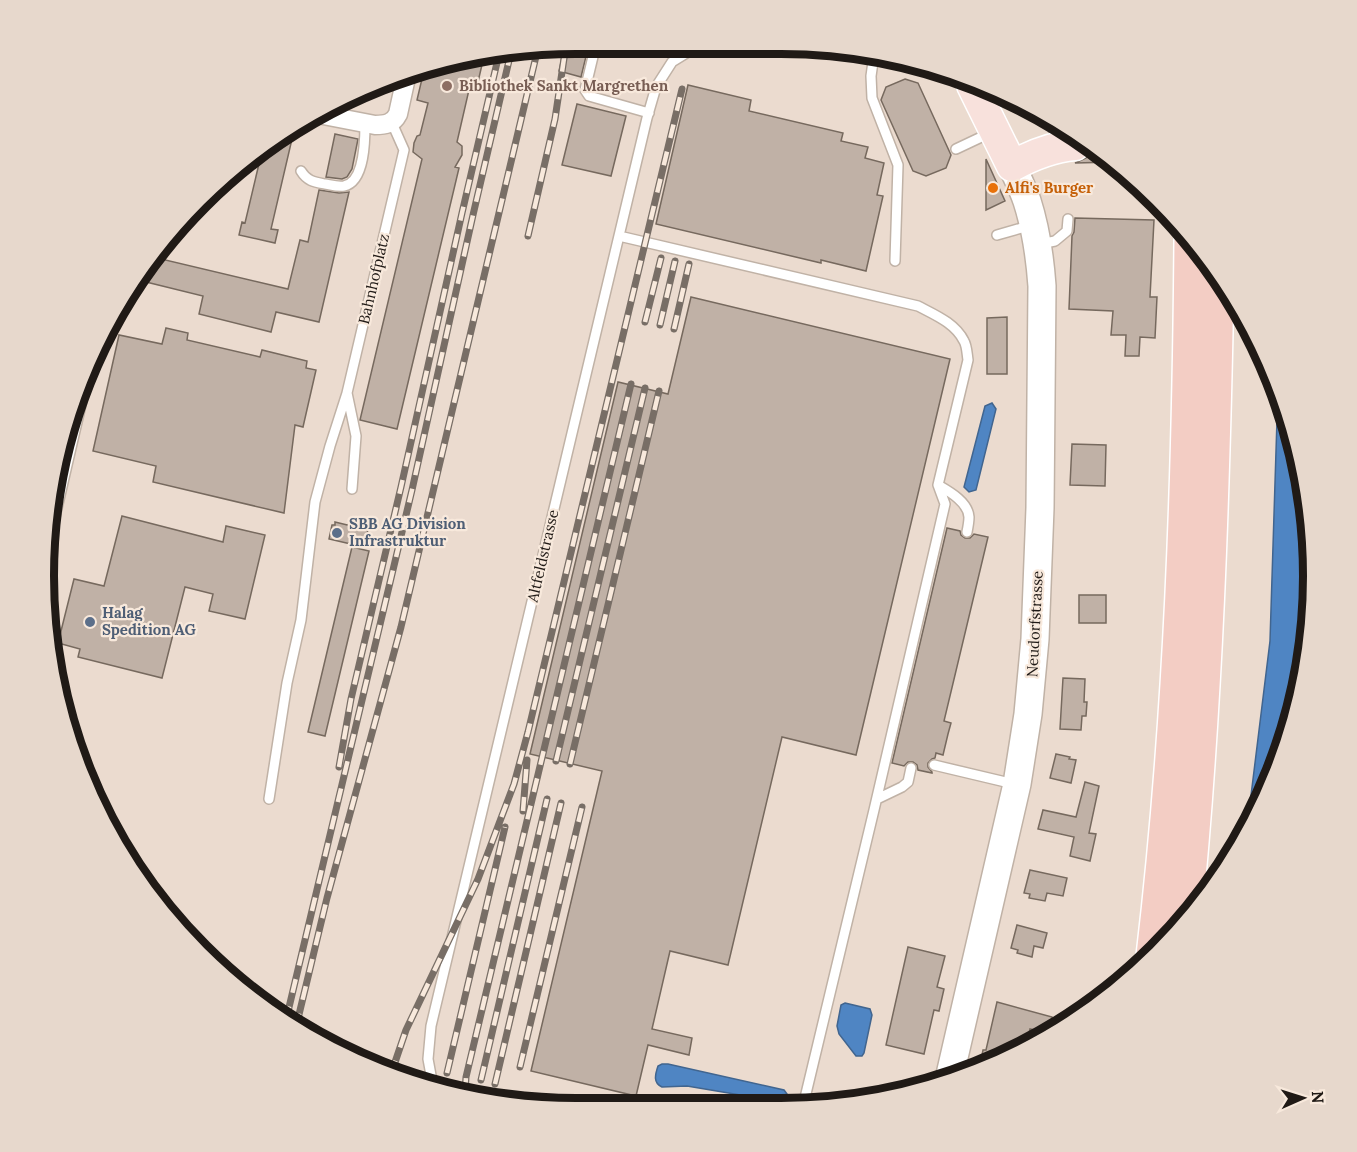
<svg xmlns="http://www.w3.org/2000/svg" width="1357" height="1152" viewBox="0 0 1357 1152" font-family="Lora,serif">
	<rect width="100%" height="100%" fill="#ebdbcf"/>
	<path fill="#4f85c3" stroke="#41658f" stroke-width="1.5" d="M1278 388 1303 472 1313 576 1303 680 1273 780 1247 828 1270 641Z
		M992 403 996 409 976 490 969 492 964 487 985 406Z
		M845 1003 870 1009 872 1015 864 1053 862 1056H856L839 1034 837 1026 841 1005Z
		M662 1064H668L784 1090 787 1094 786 1100 782 1102 687 1086 662 1087C653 1083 655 1075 658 1066Z"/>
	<path fill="#c0b1a6" stroke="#76695e" stroke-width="1.5" d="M576 44H589L581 77 559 71 565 45Z
		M484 56 478 82 471 81 457 142 462 146V155L455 167 459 168 397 429 360 420 422 159 413 152 414 143 417 136 420 135 428 103 417 100 425 66 439 62Z
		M905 79 918 83 951 155 946 168 926 176 913 171 881 100 886 87Z
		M688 85 751 100 749 111 843 133 841 141 868 147 865 158 884 163 877 195 883 196 866 271 821 260V263L656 224Z
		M577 104 626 116 611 176 562 165Z
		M335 134 358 139 352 169 347 177 342 179 326 177Z
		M283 137 292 139 271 229 278 230 275 243 239 235 242 222 245 223 262 151Z
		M1092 145 1105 153 1114 162 1075 163 1086 158 1091 152Z
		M986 159 1005 201 986 210Z
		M319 190 339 193 349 192 319 322 276 312 271 332 199 314 203 296 134 279 153 257 288 289 300 240 308 242Z
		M1075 218 1154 220 1150 297H1157L1155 338 1140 337 1139 356H1125L1126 335H1111L1113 311 1069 309 1072 236 1074 232Z
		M691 297 950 359 856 755 782 737 728 965 670 951 652 1029 692 1038 689 1055 648 1045 636 1096 531 1071 602 771 530 754 618 382 668 394Z
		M1007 317V374H987V318Z
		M166 328 188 333 187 340 260 357 262 350 307 361 306 368 316 370 303 427 295 425 284 513 153 482 156 466 93 451 119 335 162 344Z
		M1072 444 1106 445 1105 486 1070 485Z
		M122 516 223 542 226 526 265 535 245 619 209 611 213 594 185 587 162 678 78 657 80 649 58 643 74 579 104 586Z
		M335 522 368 530 364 547 329 539 332 525H335Z
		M947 528 960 531 961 535 965 538H970L974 534 988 537 944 721 951 723 948 734 943 755 936 753 935 758 932 759 928 763V767L932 772V773L918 770 917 765 913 762H908L904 766 892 763Z
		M352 547 369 551 325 736 308 732Z
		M1079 595H1106V623H1079Z
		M1063 678 1085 679 1084 702H1087L1086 716H1082L1081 730 1060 729Z
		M1056 754 1070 757 1069 759 1076 760 1071 783 1050 778Z
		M1085 782 1099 786 1089 833 1096 834 1090 861 1070 856 1074 837 1038 829 1043 810 1076 817Z
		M1030 870 1067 878 1063 896 1047 893 1045 901 1029 898 1030 894 1024 893Z
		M1017 925 1047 933 1043 948 1034 946 1032 957 1017 953 1018 950 1011 948Z
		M908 947 945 956 937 987 944 989 939 1011 934 1010 924 1054 886 1045Z
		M997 1002 1052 1017 1048 1033 1030 1029 1026 1046 979 1070 983 1050H986Z"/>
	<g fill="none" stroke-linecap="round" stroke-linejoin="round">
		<g stroke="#c0b2a6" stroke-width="12">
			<path id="service" d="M596 44 585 90 589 96 649 113
				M874 55 871 76 872 98 898 165 895 261
				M956 149 992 132
				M301 171C307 181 314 182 325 184 331 185 338 187 344 186 365 182 365 139 365 123
				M997 235 1032 225
				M619 236 918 306C935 315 955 323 964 341 967 346 967 354 968 360L938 485 945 504 874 810 804 1102 800 1107
				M1040 244 1055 241 1067 231 1068 219
				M938 485C950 492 968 502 969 517 969 522 968 527 967 532
				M352 489 356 436 347 393 404 150 392 123
				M934 765 1014 784
				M269 799 287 683 301 620 315 502 330 446 347 393
				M877 799 902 787 908 782 911 768
				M433 1086 428 1059 431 1026 647 118 656 87 672 62 698 46
				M621 1108 692 1102 727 1108"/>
		</g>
		<g stroke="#c0b2a6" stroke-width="21">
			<path id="minor" d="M318 114 375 125C385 125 393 124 398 114L407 73
				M1058 124 1059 146
				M48 527 84 372"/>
		</g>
		<g stroke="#c0b2a6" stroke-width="30">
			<path id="secondary" d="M949 1079 1017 784 1028 714 1035 639 1040 508 1042 286C1040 258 1036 229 1027 201 1023 189 1017 177 1012 166"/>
		</g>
		<g stroke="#fff" stroke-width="33">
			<path id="primary" d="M972 85 1012 166C1032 155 1052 147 1075 145"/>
		</g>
		<g stroke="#fff" stroke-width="36">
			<path id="motorway" d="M1185 919C1206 707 1213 495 1217 282
				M1153 956C1181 719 1189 479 1191 241"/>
		</g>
		<use href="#service" stroke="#fff" stroke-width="9"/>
		<use href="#minor" stroke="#fff" stroke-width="18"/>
		<use href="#secondary" stroke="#fff" stroke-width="27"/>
		<use href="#primary" stroke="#f8e1dc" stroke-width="30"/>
		<use href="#motorway" stroke="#f3cdc4" stroke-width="33"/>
		<g stroke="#786e66" stroke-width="7">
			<path id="rail" d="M528 236 555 119 566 45
				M645 322 661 258
				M660 325 675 261
				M674 329 689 264
				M556 761 645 388
				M570 764 659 391
				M339 767 351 699 401 487 462 213 499 54
				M523 811 527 760
				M286 1020 412 490 473 215 511 52
				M296 1027 327 898 401 627 538 48
				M520 1067 582 807
				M447 1073 505 827
				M391 1074 406 1030 478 879 514 784 528 732 682 89
				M481 1080 547 799
				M495 1084 561 803
				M465 1092 466 1077 631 384"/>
		</g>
		<use href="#rail" stroke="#f8e9dc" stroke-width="4.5" stroke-dasharray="14" stroke-linecap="butt"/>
	</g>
	<circle fill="#8d6e63" stroke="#f8e9dc" stroke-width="2" cx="447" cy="86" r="6"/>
	<circle fill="#e8710a" stroke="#f8e9dc" stroke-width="2" cx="993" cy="188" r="6"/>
	<g fill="#5c6f8a" stroke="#f8e9dc" stroke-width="2">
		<circle cx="337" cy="533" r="6"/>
		<circle cx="90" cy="622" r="6"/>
	</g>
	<g text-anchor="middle" stroke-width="4.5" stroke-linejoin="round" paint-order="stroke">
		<g font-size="15" font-weight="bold" fill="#785e54" stroke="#f8e9dc" text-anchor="start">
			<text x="459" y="91">Bibliothek Sankt Margrethen</text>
		</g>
		<g font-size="15" font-weight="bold" fill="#c56008" stroke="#f8e9dc" text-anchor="start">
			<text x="1005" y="193">Alfi's Burger</text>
		</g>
		<g font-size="15" fill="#201a16" stroke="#f8e9dc">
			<text transform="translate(374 279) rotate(-77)" y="5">Bahnhofplatz</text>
			<text transform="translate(543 556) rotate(-77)" y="5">Altfeldstrasse</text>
			<text transform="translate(1035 624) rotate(-87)" y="5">Neudorfstrasse</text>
		</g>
		<g font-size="15" font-weight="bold" fill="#4e5e75" stroke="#f8e9dc" text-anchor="start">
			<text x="349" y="529">SBB AG Division<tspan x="349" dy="17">Infrastruktur</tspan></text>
			<text x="102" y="618">Halag<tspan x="102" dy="17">Spedition AG</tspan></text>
		</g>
	</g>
	<path d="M0 0H1357V1152H0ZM576 54H781A522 522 0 0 1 1303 576V576A522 522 0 0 1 781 1098H576A522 522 0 0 1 54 576V576A522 522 0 0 1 576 54Z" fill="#e7d8cc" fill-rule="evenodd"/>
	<path fill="none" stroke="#201a16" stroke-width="8" d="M576 54H781A522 522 0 0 1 1303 576V576A522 522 0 0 1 781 1098H576A522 522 0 0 1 54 576V576A522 522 0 0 1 576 54Z"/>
	<g transform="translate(1303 1098) rotate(87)" stroke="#f8e9dc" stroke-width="4.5" paint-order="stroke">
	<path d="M0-4.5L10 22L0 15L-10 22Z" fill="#201a16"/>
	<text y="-9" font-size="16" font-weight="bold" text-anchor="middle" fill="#201a16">N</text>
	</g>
</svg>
